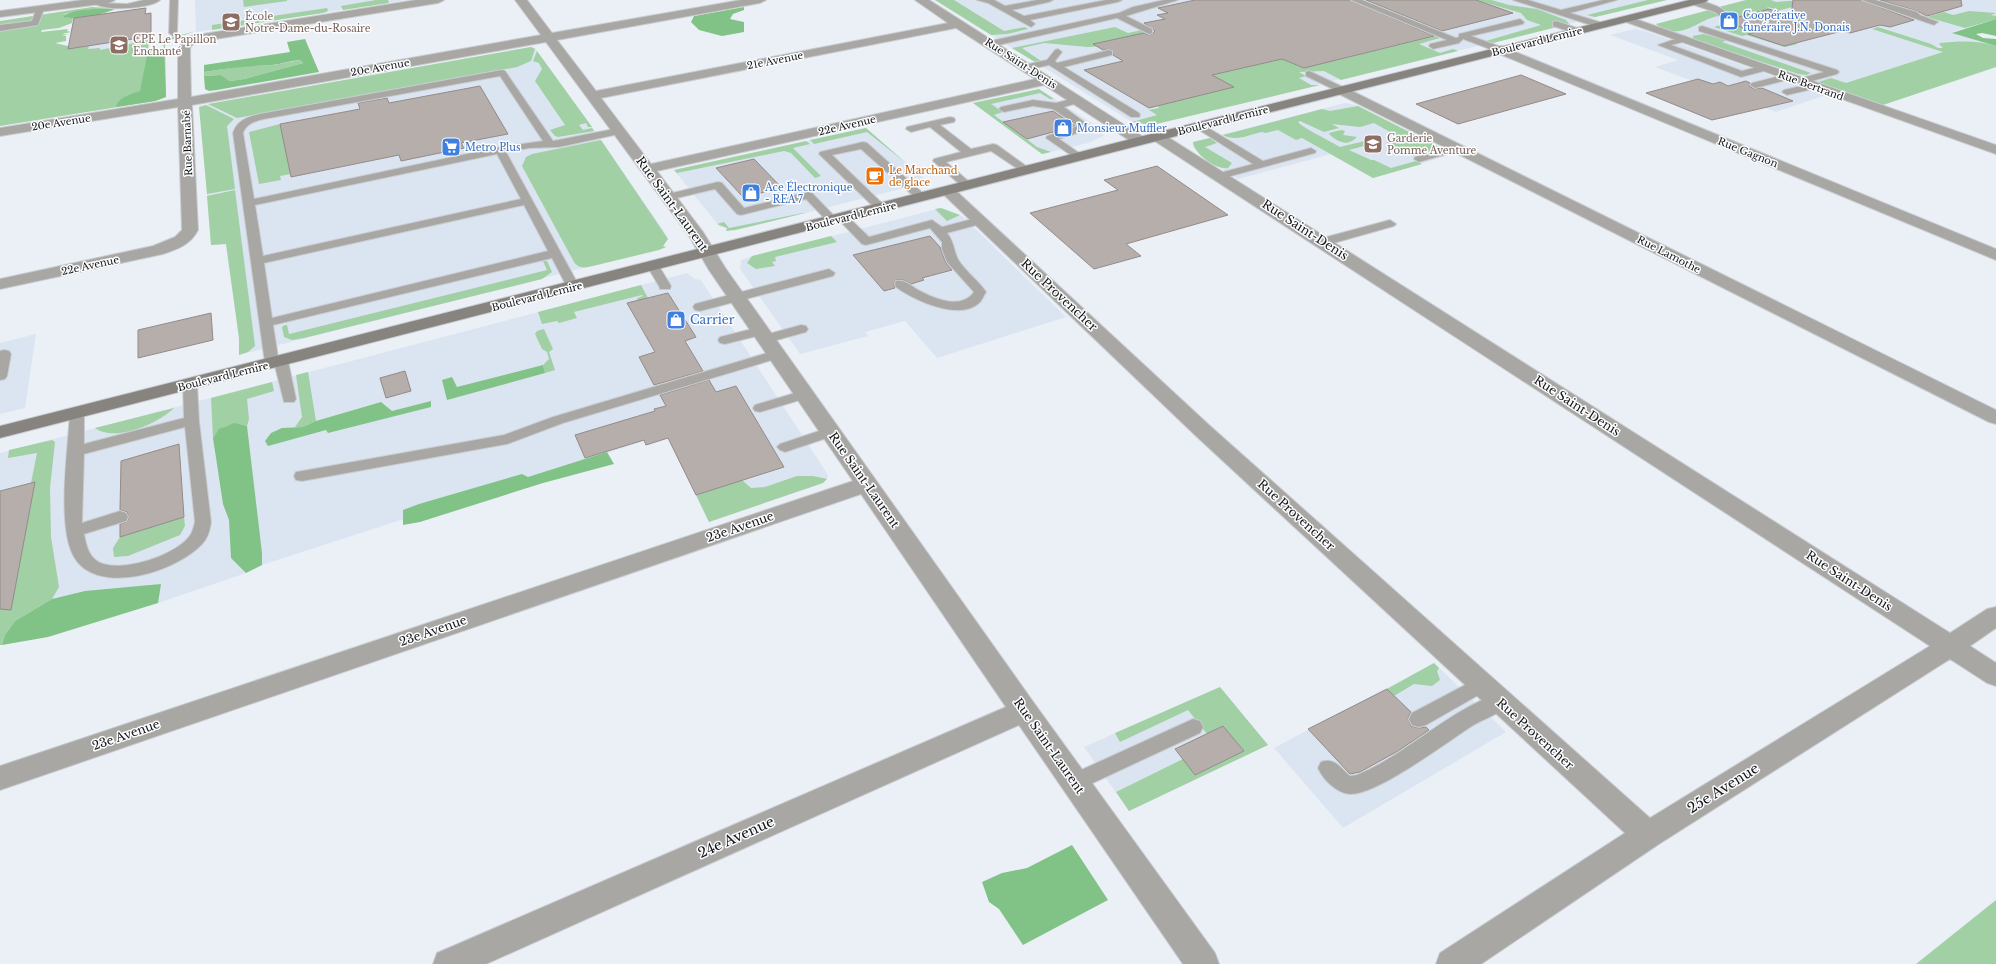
<svg xmlns="http://www.w3.org/2000/svg" width="1996" height="964" viewBox="0 0 1996 964" font-family="'Libre Baskerville',serif">
	<rect width="100%" height="100%" fill="#ebf0f6"/>
	<path fill="#dbe4f1" d="M195 0H406L196 32Z
		M935 0H1667L1152 125 1132 122Z
		M1746 0H1996V19L1952 32 1996 46V67L1883 105 1798 74 1665 29 1656 24Z
		M151 28 148 51 87 61 89 37Z
		M1635 29 1645 31 1826 95 1776 112 1655 67 1678 60 1610 35Z
		M531 47 535 48 537 51 592 127 666 234 668 239 663 246 666 247 239 355V338L226 244 211 245 200 106Z
		M1039 89 1104 131 1103 136 1088 143 1042 154 973 103Z
		M1345 103 1356 105 1453 154 1373 178 1331 154 1238 179 1207 160 1193 147V142Z
		M866 128 928 182 746 228 726 231 727 228 719 226 674 170Z
		M941 208 962 216 1066 317 937 358 905 321 865 332 868 336 800 354 740 269 741 260 747 258Z
		M687 273 695 279 701 280 828 475 827 479 823 483 709 522 668 438 646 445 644 441 262 565 246 573 158 603 0 645V453Z
		M36 334 25 408 0 414V343Z
		M1434 663 1506 732 1343 828 1274 748Z
		M1220 687 1268 745 1129 811 1084 747Z"/>
	<path fill="#a1d0a4" d="M243 0H287V1L244 7Z
		M376 0H388L389 3 343 10 341 6Z
		M935 0H954L1004 31 1025 27 1028 29 1007 34 991 35Z
		M1476 0H1491L1509 5 1537 9 1566 20 1569 24 1493 43 1486 41 1541 25 1527 20 1521 13Z
		M1648 0H1667L1595 17 1587 15Z
		M1746 0H1771L1776 2 1805 0 1808 3 1777 11 1773 10 1776 9 1767 7 1769 9 1748 13 1753 14C1734 19 1734 17 1719 7Z
		M92 7 109 8 83 10 65 14 66 18H73L72 23 59 28 42 30 41 32 68 29 67 31 71 32 62 34H70L62 35 66 36V41L55 43 76 48 89 46 88 49 100 48V50L149 40 148 51 164 49 163 43 170 38 196 31 173 39 165 44 166 97 155 101 0 126V21Z
		M327 8 328 11 323 13 212 30V25Z
		M1709 10 1716 12 1721 16C1702 15 1681 45 1656 24Z
		M1969 11 1996 13 1991 15 1996 16V19L1965 28 1927 17 1944 12 1953 15Z
		M1726 23 1755 32 1749 34 1784 46 1795 43 1798 44 1785 47 1747 35 1742 36 1714 27Z
		M1115 27 1128 33 1142 30 1225 72 1282 59 1304 68 1436 36 1440 38 1419 44 1440 53 1453 49 1458 51 1341 80 1324 71 1299 72 1306 76 1299 78 1311 85H1320L1152 125 1132 122 1157 115 1149 110 1159 108 1158 106 1234 87 1152 44 1087 47 1044 43 1022 48 1041 61 1035 62 1012 48Z
		M1878 27 1931 44 1938 48H1943L1939 44 1940 43C1958 41 1978 40 1996 46V67L1883 105 1818 82 1831 78 1846 83 1943 52 1872 29Z
		M1703 34 1729 40 1722 42 1811 73 1806 75 1798 74 1693 39V36Z
		M531 47 535 49 531 61 517 67 237 118 208 104Z
		M537 51 592 127H588L586 123 579 125 583 130 592 128 594 131 558 137 555 136 550 130 565 125 535 81 542 69 539 63 533 61Z
		M300 60 303 63 244 79 230 81 219 75 204 76V72L243 66 274 65Z
		M1039 89 1054 99H1050L1040 93 991 104 1003 112 994 115 1037 147 1051 152 1042 154 973 103Z
		M206 105 234 119 227 126 235 189 207 194 199 107Z
		M1358 106 1441 148 1413 156 1386 142 1401 138 1374 123 1360 127 1332 124 1339 128 1324 132 1300 121 1298 122C1301 127 1332 142 1340 147L1369 140 1375 143 1349 150 1371 160H1374L1391 168 1416 161 1422 164 1373 178 1302 138 1296 140 1278 130 1265 133 1262 132C1248 135 1236 142 1223 135L1322 109 1330 111Z
		M280 124 291 174 280 176 281 180 259 184 249 132Z
		M866 128 906 163 867 132 814 144 810 140Z
		M1341 130 1345 131 1343 135 1357 137C1348 147 1338 142 1330 135L1329 133Z
		M1210 138 1217 143 1205 147 1232 163 1228 168C1216 170 1194 154 1193 142Z
		M601 140 668 239 663 246 666 247 659 250 593 266C585 268 579 269 574 262L522 166 526 157 532 154Z
		M806 141 810 144 793 148 821 176 815 178 791 153 784 151 677 173 674 170Z
		M235 190 255 346 248 352 239 355V338L226 244 211 245 207 196Z
		M941 208 960 215 947 221 935 209Z
		M803 213H805L735 230 726 231 727 228 717 224 724 222 729 228Z
		M831 236 837 242 775 257 776 261 772 262 775 266 756 269 747 263 752 256Z
		M543 261H547L552 272 542 279 304 338 292 340 284 337 282 327 285 325H287L289 334 547 270Z
		M641 285 648 298 638 301 637 298 643 296 642 295 574 312 577 318 559 323 557 321 542 324 538 312Z
		M544 329 553 349 549 352 555 370 545 373 543 365 549 359 547 352 542 349 535 334 537 331Z
		M308 372 316 421 303 427H295L302 417 296 375Z
		M272 382 274 391 247 399 249 419 247 426C232 423 222 424 213 438L211 398Z
		M174 408C159 423 115 443 95 428Z
		M52 440 55 442 50 488 51 537 59 587 52 599 15 621 5 635 2 645H0V572L19 566 35 483H31L37 453 8 458 9 450Z
		M797 476H813L827 479 823 483 709 522 696 495 742 480 751 488 765 487Z
		M184 517 185 526 180 535 128 556 114 557 113 548 120 537Z
		M1434 663 1439 668 1437 671 1440 680 1432 686 1414 684 1394 696 1387 689Z
		M1220 687 1268 745 1129 811 1116 792 1183 759 1195 775 1244 751 1223 726 1207 734 1188 710 1120 742 1115 733Z
		M1996 900V964H1916Z"/>
	<path fill="#81c386" d="M744 7V10L733 14 730 19 744 22V32L722 36 699 30 691 22 694 16Z
		M112 8H117C106 14 76 21 63 17 71 8 100 9 112 8Z
		M1996 19V36L1982 33 1976 34 1983 38 1996 39V46L1952 33Z
		M305 39 319 72 217 90 209 91 205 89 204 76 220 75 230 81 244 79 303 63 300 60C290 61 281 64 272 65 249 66 227 68 204 72V65L290 52 287 42Z
		M164 49 166 97 155 101 116 107C118 97 132 94 140 91L148 51Z
		M543 365 545 373 447 400 442 380 452 377 457 387Z
		M431 401V407L328 433 326 430 268 446 265 441 271 433 282 428 303 427 316 421 381 402 392 411Z
		M234 423 247 426 262 553V565L246 573 231 558 229 520 223 504 213 438 219 429Z
		M607 452 614 464 543 483 420 522 403 525V510L419 504 522 474 528 477Z
		M161 584 158 603 48 637 2 645 5 635 15 621 52 599 85 591Z
		M1072 845 1108 900 1023 945 999 909 989 902 982 882 1002 873 1027 868Z"/>
	<path fill="#b6aeab" stroke="#938b89" d="M1195 0H1350L1434 36 1304 68 1282 59 1212 75 1234 87 1149 108 1084 70 1123 61 1113 55 1112 50H1103L1093 44 1144 33 1148 35 1152 34 1155 31 1144 23 1165 19 1157 15 1168 13 1158 8Z
		M1366 0H1476L1513 13 1442 31Z
		M1793 0H1861L1914 20 1890 27 1880 25 1850 33 1842 31 1784 46 1748 34 1756 32 1722 21 1726 22 1731 19 1769 9 1791 16Z
		M1880 0H1961L1962 6 1927 16 1917 11Z
		M146 8 145 14 151 13V32L139 38 68 49 74 18Z
		M1521 75 1566 94 1458 124 1416 104Z
		M1698 79 1713 84 1720 82 1728 86 1746 81 1750 83 1749 86 1754 89 1762 88 1793 101 1712 120 1646 93Z
		M480 86 508 134 461 143 464 148 401 161 399 155 291 177 280 124 360 109 358 103 387 98 389 103Z
		M1053 111 1075 126 1027 139 1003 122Z
		M754 159 782 188 743 197 716 168Z
		M1157 166 1228 215 1126 244 1141 256 1094 269 1030 213 1118 190 1104 180Z
		M930 236 940 247 946 263 952 270 922 278 924 280 911 284 903 280H896L894 284 895 288 884 291 853 255Z
		M668 293 696 337 685 341 703 371 654 385 639 357 655 352 627 303Z
		M211 313 213 340 138 358V330Z
		M405 371 411 391 386 398 380 378Z
		M709 380 716 392 736 386 784 467 696 495 668 438 646 445 644 440 585 458 575 435 655 411 654 409 666 406 660 395Z
		M179 444 184 517 120 537V524L126 522 129 518 127 512 120 510 121 461Z
		M35 482 11 610 0 609V491Z
		M1387 689 1411 712 1408 718 1411 726 1419 728 1426 727 1429 730 1398 751 1360 772 1350 774 1308 729Z
		M1223 726 1244 751 1195 775 1175 749Z"/>
	<g fill="none" stroke-linecap="round" stroke-linejoin="round">
		<g stroke="#c9cdd2" stroke-width="2">
			<path id="service" d="M95 0 103 3 127 4 144 0H160C150 9 102 12 93 2Z
				M170 0H178L177 33 173 36 169 33Z
				M977 0H994L1005 6 1037 0H1053L1049 2 1012 10 1024 16 1106 0H1122L1118 2 1030 20 1035 24 1031 27 988 3Z
				M1164 0H1178L1126 16 1152 29V33L1149 34 1117 18 990 47 986 44 990 41 1119 13 1133 7Z
				M1351 0H1362L1456 38 1459 37V34L1520 19 1524 22 1523 24 1471 36 1504 48V52H1498L1463 39 1459 43 1433 49 1429 46 1430 44 1447 40Z
				M1513 0H1528L1561 10 1603 0H1617L1570 13 1603 23V27L1600 28Z
				M1691 0C1701 0 1728 7 1730 18L1726 21 1715 12 1691 4Z
				M1862 0H1875L1917 12 1920 15 1938 22 1934 25 1931 24Z
				M37 7H43L44 9 38 25 0 31V25L32 21Z
				M1556 21 1580 29 1581 31 1577 34 1553 26V22Z
				M1702 26 1837 70 1839 72 1837 74 1801 84 1798 83V79L1824 72 1699 31V27Z
				M1684 36 1687 37V41L1671 45 1742 71 1765 65 1770 68 1768 70 1741 77 1658 45Z
				M1058 49 1062 52 1055 61 1057 63 1109 50 1112 51V55L1064 67 1139 113 1140 115 1139 117H1131L1049 65 1027 70 1022 67 1024 65 1047 60 1055 50Z
				M502 70 505 71 553 141 619 128 624 131 619 134 559 147 530 148 506 152 579 286 578 289H568L552 258 273 325 278 357 286 358 288 361 296 399 294 402H284L275 366H267L265 363 233 133C237 120 248 117 260 114ZM500 76 543 141 500 147 254 199 243 133C246 124 255 121 264 119ZM497 154 521 199 263 256 255 205ZM524 205 548 251 272 318 264 263Z
				M1309 71 1345 88 1347 90 1345 92H1339L1306 76V72Z
				M1788 74 1791 75V79L1755 88 1750 85 1752 83Z
				M1814 83 1817 84V88L1787 95 1782 92 1784 90Z
				M1078 97 1083 100 1081 102 1064 107 1091 127 1090 129 1059 139 1082 155 1083 157 1082 159 1078 160 1046 138 1047 136 1078 126 1053 109 1033 106 1004 112 999 109 1001 107 1033 100 1056 103Z
				M950 117 954 118 955 120 954 122 940 125 971 149 993 144 997 145 1033 171 1028 174 1024 173 991 151 946 162 974 186 972 188H964L933 161 934 159 961 152 930 127 911 132 906 129 907 127Z
				M1200 123 1263 161 1311 148 1316 151 1315 153 1220 179 1215 176 1216 174 1253 164 1196 128 1195 126Z
				M863 142 867 143 926 196 928 198 926 200H918L861 149 832 155 887 208 881 211 877 210 819 154 820 152Z
				M1457 145 1461 146 1462 148 1461 150 1419 162 1414 159 1415 157Z
				M718 182 722 183 744 208 808 192 812 193 838 220 832 224 828 222 806 199 741 215 737 214 715 189 668 200 662 197 664 195Z
				M843 215 847 216 869 237 932 220 942 227 980 217 984 219 986 221 984 223 947 233C955 243 953 251 959 261 967 273 979 281 986 292 984 295 982 300 980 302 961 322 913 300 896 287L895 284 896 281C906 279 913 288 922 292 937 300 962 309 974 292L947 262 942 249V242L930 228 866 245 862 244 839 220 837 218Z
				M1390 220 1396 224 1394 226 1323 246 1317 242 1319 239Z
				M653 262 657 263 671 286 670 289H660L659 286 647 266Z
				M829 269 835 273 833 276 700 311 695 310 693 307 695 304Z
				M801 325 806 326 808 329 806 332 766 343 761 342 759 339 761 336Z
				M760 327 765 328 767 331 765 334 725 344 720 343 718 340 720 337Z
				M4 350 9 351 11 354 7 376 5 379 0 380V351Z
				M777 350 782 351 784 354 782 357 563 423 507 444 302 481 296 480 294 476 296 472 302 471 504 435 553 417Z
				M190 380 195 381 197 384 199 421 211 522C210 530 208 538 202 544 176 572 95 598 73 555 57 524 68 449 70 413L72 410H82L84 413V444L184 418 183 384 185 381ZM185 427 195 522C194 526 193 530 191 534 179 555 118 575 97 561 88 555 86 544 84 534L126 521 128 517 126 513 120 511 82 523 84 454Z
				M805 390 810 391 812 394 810 397 760 412 755 411 753 408 755 405Z
				M831 427 836 429 839 432 836 435 785 452 780 450 777 447 780 444Z
				M1482 676 1489 679 1492 684 1489 689 1426 725 1419 727 1412 725 1409 719 1412 713Z
				M1500 693 1507 695 1510 701C1504 713 1483 719 1472 726 1447 742 1377 795 1350 794 1336 793 1323 779 1318 768L1321 762C1335 757 1340 768 1350 776L1357 775C1408 754 1448 710 1500 693Z
				M1193 719 1200 721 1203 727 1200 733 1082 788 1075 791 1068 788 1065 782 1068 776Z"/>
		</g>
		<g stroke="#c9cdd2" stroke-width="2">
			<path id="minor" d="M83 0H115L109 3 0 17V11Z
				M416 0H444L438 3 197 42 191 46 190 49 191 97 541 35 515 0H527L552 33 741 0H766L760 3 557 40 596 91 948 23 915 0H929L1145 138 1147 141 1145 144H1135L1044 85 657 171 703 232 726 269 1034 703 1215 953 1219 964H1183L1019 725 486 964H433L437 953 1006 707 861 494 0 790V766L853 481 709 270 689 236 546 42 192 105 198 230C190 245 178 249 163 254L0 289V279L153 246 175 237 182 230 178 107 0 136V128L178 99V49L183 40 191 36ZM956 28 1035 79 651 164 601 98Z
				M1627 16 1996 145V154L1623 21 1621 19 1623 17Z
				M1501 46 1996 249V260L1497 53 1495 50 1497 47Z
				M1342 86 1996 410V424L1989 422 1337 93 1335 90 1337 87Z
				M1158 133 1163 134 1950 633 1987 609 1996 607V628L1970 646 1996 663V686L1987 683 1950 659 1659 844 1481 964H1436L1440 953 1625 833 1195 435 943 194 940 191 943 188H953L1209 425 1650 818 1930 646 1153 140 1151 137 1153 134Z"/>
		</g>
		<g stroke="#c9cdd2" stroke-width="2">
			<path id="secondary" d="M1689 0H1708L1706 2 1145 144 0 438V426L1135 138Z"/>
		</g>
		<use href="#service" fill="#a9a7a4" fill-rule="evenodd"/>
		<use href="#minor" fill="#a9a7a4" fill-rule="evenodd"/>
		<use href="#secondary" fill="#878480" fill-rule="evenodd"/>
	</g>
	<defs>
		<g id="shop-square" transform="scale(1)"><rect x="-9" y="-9" width="18" height="18" rx="4" fill="#3f7fe0" stroke="#fcfdfe"/><path d="M-5-2.5h2.3a2.7 3.5 0 0 1 5.4 0H5L5.5 6h-11ZM-1.5-2.5h3a1.5 2.3 0 0 0-3 0Z" fill="#fff"/></g>
		<g id="school-square" transform="scale(1)"><rect x="-9" y="-9" width="18" height="18" rx="4" fill="#8d6e63" stroke="#fcfdfe"/><path d="M0-5L7-2L0 1L-7-2ZM-4 1L0 2.5L4 1V4Q0 6-4 4Z" fill="#fff"/></g>
		<g id="supermarket-square" transform="scale(1)"><rect x="-9" y="-9" width="18" height="18" rx="4" fill="#3f7fe0" stroke="#fcfdfe"/><path d="M-6-5.5h2.5l.6 2H6L4.5 2H-2.5L-4.4-4H-6ZM-1.5 3.2a1.3 1.3 0 1 0 .1 0ZM3 3.2a1.3 1.3 0 1 0 .1 0Z" fill="#fff"/></g>
		<g id="cafe-square" transform="scale(1)"><rect x="-9" y="-9" width="18" height="18" rx="4" fill="#e8710a" stroke="#fcfdfe"/><path d="M-5.5-4.5H6V0H3Q3 3.5 0 3.5H-2.5Q-5.5 3.5-5.5 0ZM3-3.2v2h1.7v-2ZM-6 4.5H4V6H-6Z" fill="#fff"/></g>
	</defs>
	<g fill-rule="evenodd">
		<use href="#shop-square" x="1729" y="21"/>
		<use href="#school-square" x="231" y="22"/>
		<use href="#school-square" x="119" y="45"/>
		<use href="#shop-square" x="1063" y="128"/>
		<use href="#school-square" x="1373" y="144"/>
		<use href="#supermarket-square" x="451" y="147"/>
		<use href="#cafe-square" x="875" y="176"/>
		<use href="#shop-square" x="751" y="193"/>
		<use href="#shop-square" x="676" y="320"/>
	</g>
	<g text-anchor="middle" stroke-width="3" stroke-linejoin="round" paint-order="stroke">
		<g font-size="10" fill="#366cbe" stroke="#fcfdfe" text-anchor="start">
			<text x="1743" y="19">Coopérative<tspan x="1743" dy="12">funéraire J.N. Donais</tspan></text>
			<text x="1077" y="132">Monsieur Muffler</text>
			<text x="465" y="151">Metro Plus</text>
			<text x="765" y="191">Ace Électronique<tspan x="765" dy="12">- REA 7</tspan></text>
		</g>
		<g font-size="10" fill="#785e54" stroke="#fcfdfe" text-anchor="start">
			<text x="245" y="20">École<tspan x="245" dy="12">Notre-Dame-du-Rosaire</tspan></text>
			<text x="133" y="43">CPE Le Papillon<tspan x="133" dy="12">Enchanté</tspan></text>
			<text x="1387" y="142">Garderie<tspan x="1387" dy="12">Pomme Aventure</tspan></text>
		</g>
		<g font-size="10" fill="#141517" stroke="#fcfdfe">
			<text transform="translate(1537 41) rotate(-14)" y="4">Boulevard Lemire</text>
			<text transform="translate(775 60) rotate(-11)" y="4">21e Avenue</text>
			<text transform="translate(1021 63) rotate(33)" y="4">Rue Saint-Denis</text>
			<text transform="translate(380 67) rotate(-10)" y="4">20e Avenue</text>
			<text transform="translate(1811 85) rotate(20)" y="4">Rue Bertrand</text>
			<text transform="translate(1223 120) rotate(-14)" y="4">Boulevard Lemire</text>
			<text transform="translate(61 122) rotate(-9)" y="4">20e Avenue</text>
			<text transform="translate(847 125) rotate(-13)" y="4">22e Avenue</text>
			<text transform="translate(187 143) rotate(-92)" y="4">Rue Barnabé</text>
			<text transform="translate(1748 152) rotate(22)" y="4">Rue Gagnon</text>
			<text transform="translate(851 216) rotate(-14)" y="4">Boulevard Lemire</text>
			<text transform="translate(1669 254) rotate(27)" y="4">Rue Lamothe</text>
			<text transform="translate(90 265) rotate(-12)" y="4">22e Avenue</text>
			<text transform="translate(537 296) rotate(-14)" y="4">Boulevard Lemire</text>
			<text transform="translate(223 376) rotate(-14)" y="4">Boulevard Lemire</text>
		</g>
		<g font-size="10" fill="#c56008" stroke="#fcfdfe" text-anchor="start">
			<text x="889" y="174">Le Marchand<tspan x="889" dy="12">de glace</tspan></text>
		</g>
		<g font-size="12" fill="#141517" stroke="#fcfdfe">
			<text transform="translate(672 204) rotate(54)" y="4">Rue Saint-Laurent</text>
			<text transform="translate(1305 230) rotate(33)" y="4">Rue Saint-Denis</text>
			<text transform="translate(1059 295) rotate(43)" y="4">Rue Provencher</text>
			<text transform="translate(1577 406) rotate(33)" y="4">Rue Saint-Denis</text>
			<text transform="translate(864 480) rotate(55)" y="4">Rue Saint-Laurent</text>
			<text transform="translate(1296 515) rotate(42)" y="4">Rue Provencher</text>
			<text transform="translate(740 527) rotate(-19)" y="4">23e Avenue</text>
			<text transform="translate(1849 581) rotate(33)" y="4">Rue Saint-Denis</text>
			<text transform="translate(433 631) rotate(-19)" y="4">23e Avenue</text>
			<text transform="translate(1535 734) rotate(42)" y="4">Rue Provencher</text>
			<text transform="translate(126 735) rotate(-19)" y="4">23e Avenue</text>
			<text transform="translate(1049 746) rotate(55)" y="4">Rue Saint-Laurent</text>
		</g>
		<g font-size="12" fill="#366cbe" stroke="#fcfdfe" text-anchor="start">
			<text x="690" y="324">Carrier</text>
		</g>
		<g font-size="14" fill="#141517" stroke="#fcfdfe">
			<text transform="translate(1723 788) rotate(-32)" y="5">25e Avenue</text>
			<text transform="translate(736 837) rotate(-24)" y="5">24e Avenue</text>
		</g>
	</g>
</svg>
